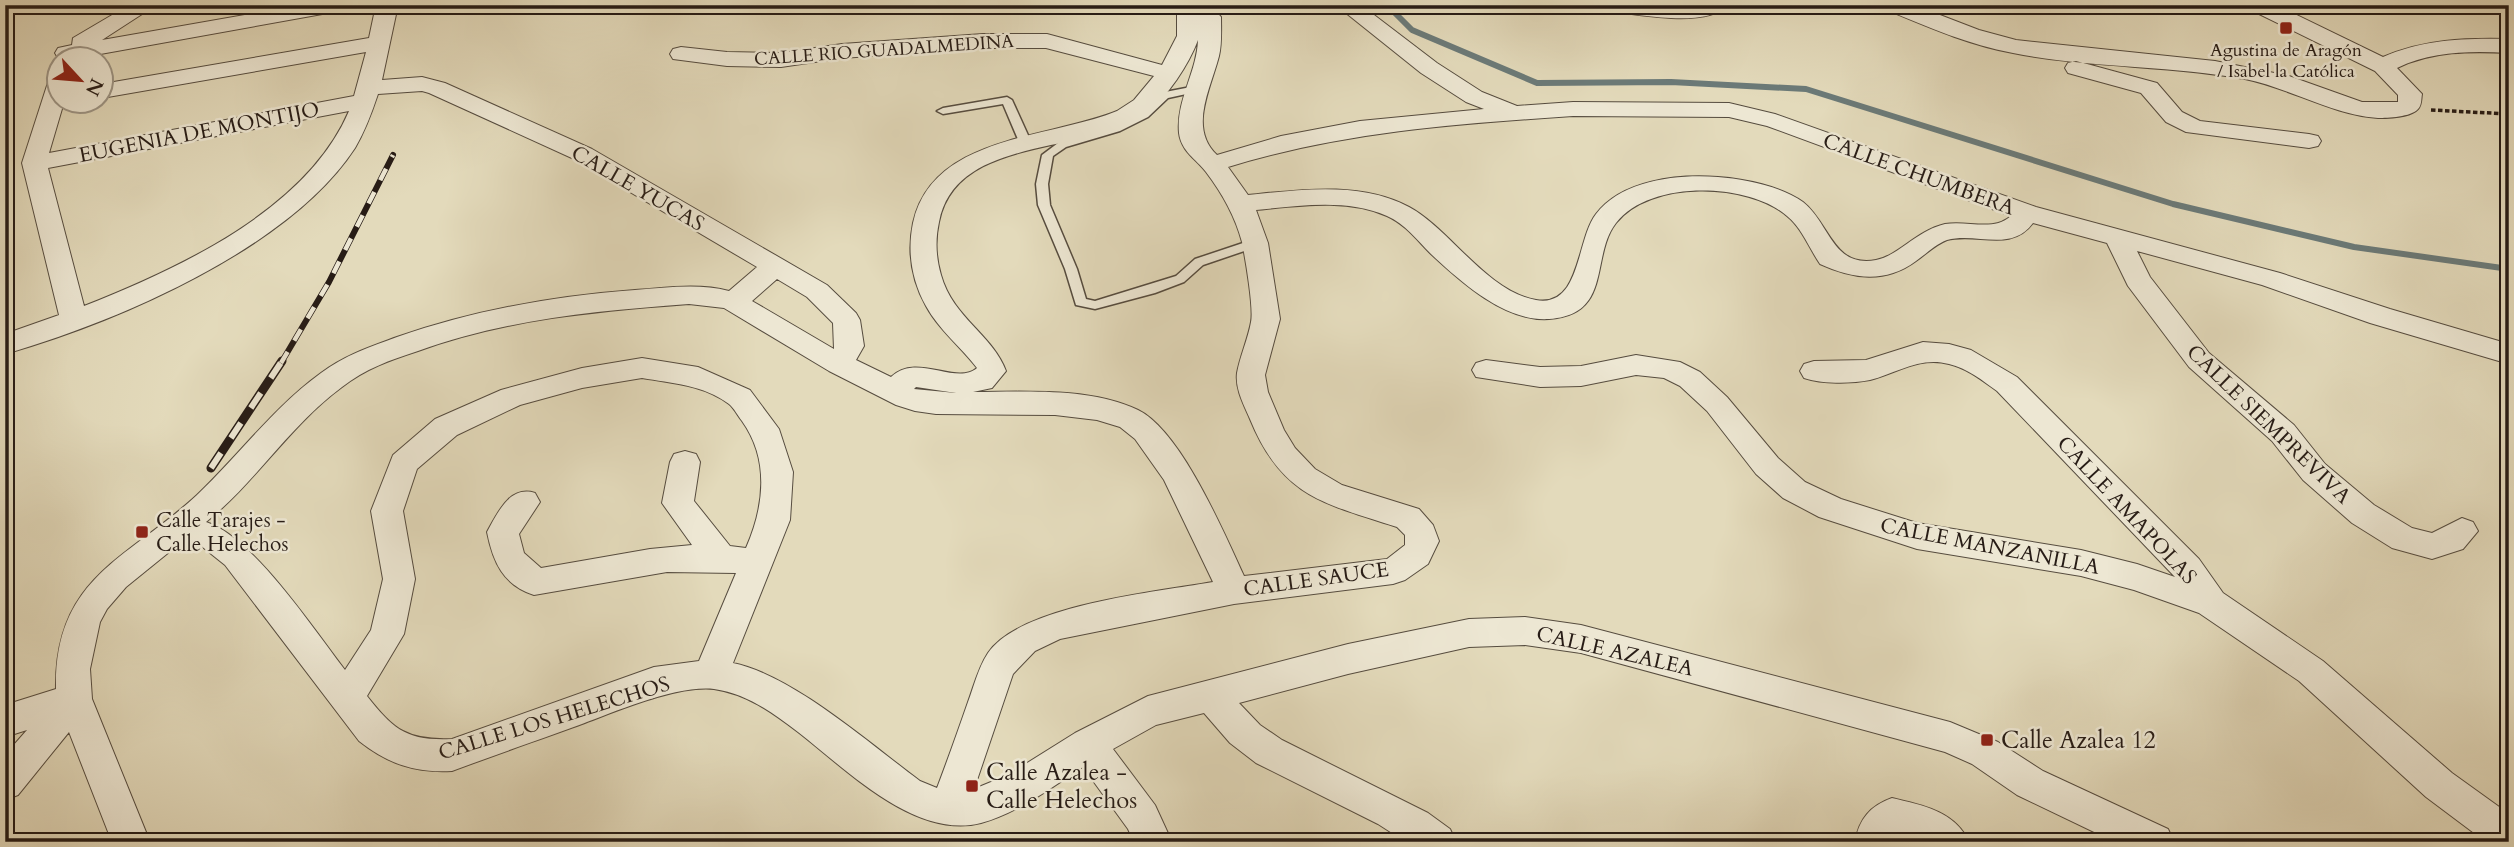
<svg xmlns="http://www.w3.org/2000/svg" width="2514" height="847" viewBox="0 0 2514 847" font-family="Cardo,serif">
	<rect width="100%" height="100%" fill="#e3dabb"/>
	<filter id="stains"><feTurbulence type="fractalNoise" baseFrequency=".00286" numOctaves="4"/><feColorMatrix values="0 0 0 0 .2 0 0 0 0 .09 0 0 0 0 .02 0 0 0 .5 -.17"/></filter>
	<radialGradient id="worn" r=".72"><stop offset=".6" stop-color="#630" stop-opacity="0"/><stop offset="1" stop-color="#630" stop-opacity=".3"/></radialGradient>
	<g fill="none" stroke-linecap="round" stroke-linejoin="round">
		<path stroke="#6b7a78" stroke-width="6" d="M1387 5 1412 30 1537 83 1671 82 1806 89 2173 204 2354 247 2509 269"/>
		<g stroke="#564c3f" stroke-width="3">
			<path id="lane" d="M1196 86 1200 87V91L1168 98 1148 117 1120 131 1066 147 1053 156 1048 184 1050 205 1077 269 1086 299 1095 301 1176 276 1195 259 1255 239 1261 243 1259 246 1203 265 1184 282 1155 293 1095 309 1076 305 1065 269 1038 205 1036 184 1042 155 1058 143 1112 127 1140 113 1160 93Z
				M1007 97 1012 100 1032 144 1030 146 1026 147 1020 144 1003 104 943 114 937 111 943 108Z"/>
		</g>
		<g stroke="#564c3f" stroke-width="2">
			<path id="street" d="M129 5H156L102 40 301 5H350L347 10 339 11 67 60 58 58 55 53 58 48 72 45 73 38Z
				M376 5H398L382 80 422 77 445 83 592 149 827 285 856 313 860 320 864 346 856 360 891 377C917 352 956 386 977 368 961 347 939 330 926 306 912 281 907 252 913 223 932 135 1049 139 1117 111L1134 100 1154 76 1046 48H983L842 58 781 67 727 66 673 59 670 54 673 49 681 47 727 52 781 53 842 44 983 34H1047L1162 65 1177 36V5H1210L1221 17C1221 29 1222 44 1219 56 1211 88 1188 128 1217 155L1281 136 1360 121 1484 109 1466 102 1421 73 1336 5H1361L1437 63 1482 92 1517 106 1573 102 1729 103 1775 114 2036 207 2280 273 2390 309 2509 344V364L2370 323 2262 285 2137 251 2150 277 2209 353 2294 425 2325 464 2374 505 2412 528 2432 533 2462 518 2473 522 2478 531 2463 549 2432 559 2392 548 2352 523 2303 480 2272 441 2189 367 2128 286 2107 243 2033 223C2011 253 1977 232 1947 240 1936 244 1926 254 1916 261 1885 284 1853 279 1820 264 1809 248 1802 228 1787 216 1748 182 1649 180 1616 223 1590 256 1613 315 1549 319 1505 322 1461 282 1431 254 1417 240 1405 224 1387 216 1347 198 1298 206 1256 210L1268 243 1280 319 1265 375 1268 392 1284 430 1295 448 1315 469 1342 485 1419 509 1433 525 1439 541 1428 564 1405 580 1393 584 1234 604 1060 639 1035 651 1013 674 974 789 1008 775 1075 733 1148 696 1348 644 1469 619 1525 617 1581 625 1950 722 1998 742 2043 771 2168 829 2174 842H2115L2017 795 1972 764 1945 752 1581 653 1525 645 1469 647 1348 674 1239 703 1260 725 1282 740 1428 813 1450 829 1456 842H1406L1378 824 1256 763 1230 743 1204 713 1156 725 1113 749 1155 805 1172 842H1134L1128 829 1083 767C1052 787 1018 813 981 823 915 840 846 769 798 732 772 712 747 694 714 689 677 685 617 711 582 724 538 740 495 755 452 771 415 773 388 764 359 741L225 565 200 545 184 540 126 587 107 609 100 622 90 669 92 699 150 842H112L69 732 18 795 5 800V755L27 730 5 737V705L56 689C54 577 128 559 197 495 239 455 274 407 321 373 345 355 370 347 397 337 474 310 554 296 635 290 666 288 698 283 729 291L757 267 574 159 429 93 422 91 378 94C372 112 365 131 355 148 289 249 116 322 5 354V334L59 315 22 163 52 70 60 68V102H64L49 153 354 96 366 52 102 98V84L369 38ZM1198 40C1197 72 1176 100 1179 133 1181 151 1196 159 1206 172 1222 193 1235 216 1242 242 1245 257 1254 308 1251 322 1248 339 1240 356 1237 373 1235 389 1244 405 1250 419 1282 497 1323 503 1397 527L1405 535V545L1387 559 1244 576C1224 533 1181 431 1138 410 1089 387 1026 392 973 392L992 388 1006 371C992 334 953 318 941 275 936 258 935 240 939 222 956 134 1088 156 1146 113 1167 98 1189 64 1198 40ZM349 111C307 210 178 269 84 306L48 168ZM1573 116 1729 117 1767 126 2011 216C1993 232 1968 220 1945 224 1916 231 1898 256 1876 260 1832 268 1830 223 1803 202 1780 186 1745 179 1718 177 1677 174 1622 180 1596 214 1576 240 1581 308 1536 300 1486 291 1450 229 1409 207 1361 181 1299 190 1248 195L1228 167C1342 132 1455 124 1573 116ZM777 279 807 297 833 323 834 349 752 301ZM689 304 724 308 829 371 896 405 915 411 936 414 1055 415 1097 420 1120 427 1135 439 1164 480 1213 582C1156 592 1021 605 988 653 978 668 974 686 968 702 958 731 948 759 937 788L920 781C870 744 792 675 733 663L790 520 793 472 779 429 750 390 698 367 642 358 582 368 501 390 435 419 393 455 371 511 383 579 371 630 345 670C314 630 252 536 206 522 256 482 290 425 342 387 365 369 390 360 418 351 506 319 596 311 689 304ZM642 378C671 383 704 385 729 404 734 408 738 416 742 421 770 460 764 507 746 548L730 546 694 501 700 462 696 454 685 451 674 454 670 462 662 503 692 545 650 549 541 568 524 553 519 534 540 502 535 493C510 485 498 512 487 532 493 562 503 585 534 595L667 572 736 573 699 661 654 667 452 739C407 741 394 730 367 696L404 634 415 579 403 511 417 469 457 435 520 405 582 388ZM916 387 956 393 914 389Z
				M1601 5H1727C1709 28 1638 15 1612 11L1604 10Z
				M1884 5H1914L1979 30 2016 40 2215 61 2289 76 2362 102H2398V95L2375 71 2251 10 2248 5H2276L2383 57C2424 39 2465 38 2509 39V53C2470 51 2433 51 2397 68L2422 94C2421 99 2422 105 2418 109 2411 117 2388 118 2378 118 2332 115 2290 88 2245 79 2168 65 2089 68 2013 53 1969 45 1928 27 1887 10Z
				M2076 61 2157 83 2182 112 2200 121 2309 134 2318 136 2321 141 2318 146 2309 148 2186 132 2166 122 2141 93 2068 73 2065 68 2068 63Z
				M1923 342 1949 344 1971 350 2017 377 2199 559 2223 593 2323 661 2452 773 2509 814V842H2486L2426 797 2299 681 2199 613 2134 590 2081 576 1917 549 1819 517 1783 498 1756 474 1707 411 1680 386 1664 378 1636 375 1581 386 1540 387 1476 377 1472 370 1476 363 1486 360 1540 367 1581 366 1636 355 1680 362 1700 372 1727 397 1778 458 1805 482 1841 499 1917 523 2081 550 2137 564 2175 577 1997 391C1983 381 1967 368 1949 364 1920 356 1897 373 1870 380 1850 384 1823 384 1804 378L1800 371 1804 364 1814 361 1866 360Z
				M1892 798C1922 805 1955 811 1969 842H1921L1898 834 1893 842H1855C1859 819 1870 806 1892 798Z"/>
		</g>
		<path stroke="#271c16" stroke-width="3.5" stroke-dasharray="4.5 2.5" stroke-linecap="butt" d="M2431 110 2509 114"/>
		<use href="#lane" fill="#ede7d3" fill-rule="evenodd"/>
		<use href="#street" fill="#ede7d3" fill-rule="evenodd"/>
		<g stroke="#271c16" stroke-width="6">
			<path id="rail-far1" d="M281 363 329 282 393 155"/>
		</g>
		<g stroke="#271c16" stroke-width="9">
			<path id="rail" d="M211 468 282 361"/>
		</g>
		<use href="#rail-far1" stroke="#ede7d3" stroke-width="4.5" stroke-dasharray="13" stroke-linecap="butt"/>
		<use href="#rail" stroke="#ede7d3" stroke-width="6" stroke-dasharray="18" stroke-linecap="butt"/>
	</g>
	<g fill="#8f2418" stroke="#ede7d3" stroke-width="2.5">
		<rect x="2279" y="21" width="14" height="14" rx="3.5"/>
		<rect x="135" y="525" width="14" height="14" rx="3.5"/>
		<rect x="1980" y="733" width="14" height="14" rx="3.5"/>
		<rect x="965" y="779" width="14" height="14" rx="3.5"/>
	</g>
	<g text-anchor="middle" stroke-width="5" stroke-linejoin="round" paint-order="stroke">
		<g font-size="18" fill="#271c16" stroke="#ede7d3">
			<text transform="translate(884 50) rotate(-4)" y="6">CALLE RIO GUADALMEDINA</text>
		</g>
		<g font-size="18" fill="#271c16" stroke="#ede7d3">
			<text x="2286" y="56">Agustina de Aragón<tspan x="2286" dy="21">/ Isabel la Católica</tspan></text>
		</g>
		<g font-size="21" fill="#271c16" stroke="#ede7d3">
			<text transform="translate(199 132) rotate(-11)" y="7">EUGENIA DE MONTIJO</text>
			<text transform="translate(1919 174) rotate(20)" y="7">CALLE CHUMBERA</text>
			<text transform="translate(638 188) rotate(30)" y="7">CALLE YUCAS</text>
			<text transform="translate(2269 424) rotate(44)" y="7">CALLE SIEMPREVIVA</text>
			<text transform="translate(2127 510) rotate(47)" y="7">CALLE AMAPOLAS</text>
			<text transform="translate(1990 546) rotate(11)" y="7">CALLE MANZANILLA</text>
			<text transform="translate(1316 579) rotate(-8)" y="7">CALLE SAUCE</text>
			<text transform="translate(1615 651) rotate(13)" y="7">CALLE AZALEA</text>
			<text transform="translate(554 718) rotate(-17)" y="7">CALLE LOS HELECHOS</text>
		</g>
		<g font-size="21" fill="#271c16" stroke="#ede7d3" text-anchor="start">
			<text x="156" y="527">Calle Tarajes -<tspan x="156" dy="24">Calle Helechos</tspan></text>
		</g>
		<g font-size="24" fill="#271c16" stroke="#ede7d3" text-anchor="start">
			<text x="2001" y="748">Calle Azalea 12</text>
			<text x="986" y="780">Calle Azalea -<tspan x="986" dy="28">Calle Helechos</tspan></text>
		</g>
	</g>
	<rect width="2514" height="847" fill="none" stroke="#e3dabb" stroke-width="28"/>
	<rect x="7" y="7" width="2500" height="833" fill="none" stroke="#271c16" stroke-width="3.5"/>
	<rect x="14" y="14" width="2486" height="819" fill="none" stroke="#271c16" stroke-width="2"/>
	<g transform="translate(80 80) rotate(116)"><circle r="33" fill="#ede7d3" stroke="#9e9687" stroke-width="2"/>
	<path d="M0-5L12 26L0 18L-12 26Z" fill="#8f2418"/>
	<text y="-10" font-size="19" font-weight="bold" text-anchor="middle" fill="#271c16">N</text>
	</g>
	<rect width="100%" height="100%" filter="url(#stains)"/>
	<rect width="100%" height="100%" fill="url(#worn)"/>
</svg>
